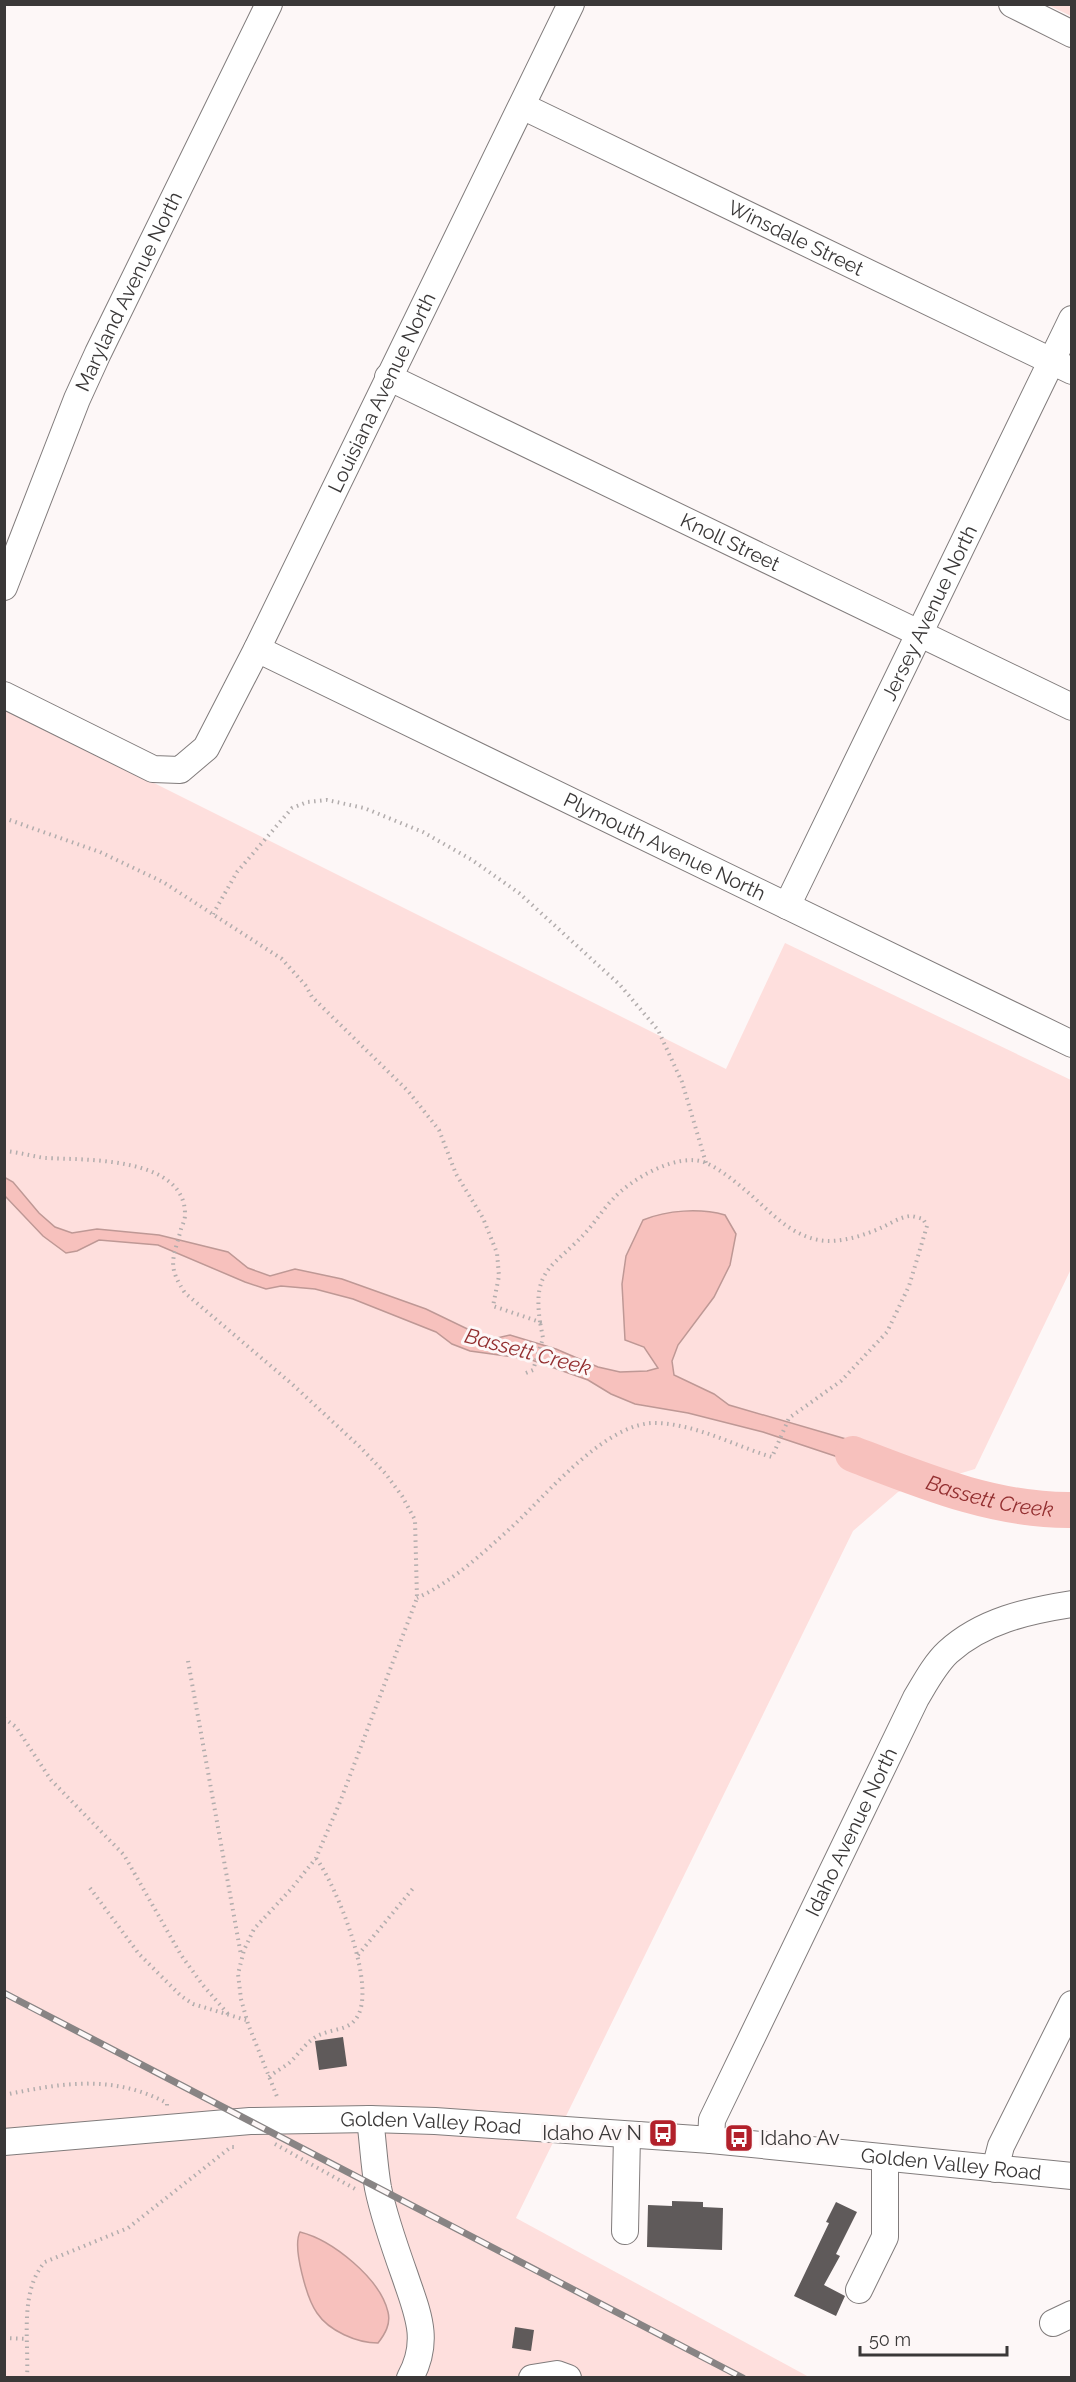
<svg xmlns="http://www.w3.org/2000/svg" width="1076" height="2382" viewBox="0 0 1076 2382" font-family="Raleway,sans-serif">
	<rect width="100%" height="100%" fill="#fdf7f7"/>
	<path fill="#fedfdd" d="M1048 5H1071V16Z
		M4 708 726 1069 785 943 1071 1080V1269L975 1469 898 1492 853 1531 516 2218 809 2377H5Z"/>
	<path fill="#f7c1bd" stroke="#be9895" stroke-width="1.5" d="M4 1177 13 1182 39 1213 55 1227 72 1233 97 1229 159 1235 228 1252 248 1268 270 1276 295 1269 342 1279 426 1309 484 1337 497 1338 510 1335 556 1349 598 1367 620 1372 647 1371 658 1368 644 1347 625 1340 622 1284 626 1256 643 1220C667 1210 700 1208 725 1215L736 1234 730 1265 714 1297 678 1345 672 1361 674 1375 714 1394 729 1405 846 1439 904 1465 891 1484 847 1460 763 1432 688 1413 635 1404 611 1394 588 1380 529 1359 470 1351 452 1344 436 1332 353 1299 315 1289 281 1286 266 1289 245 1282 158 1245 99 1240 77 1251 66 1253 43 1236 5 1196Z
		M300 2232C332 2240 380 2278 388 2312 391 2324 385 2334 378 2343 357 2343 329 2331 317 2313 307 2299 292 2247 300 2232Z"/>
	<g fill="none" stroke-linecap="round" stroke-linejoin="round">
		<path stroke="#f7c1bd" stroke-width="36" id="s1" d="M853 1454C923 1481 995 1511 1072 1510"/>
	</g>
	<path fill="#5f5a5a" d="M343 2037 347 2066 319 2070 315 2041Z
		M672 2201 703 2202V2207L723 2208 722 2250 647 2247 648 2205 672 2206Z
		M836 2202 857 2212 836 2254 840 2256 824 2285 845 2296 836 2316 794 2296 829 2223 826 2222Z
		M515 2327 534 2330 531 2351 512 2348Z"/>
	<g fill="none" stroke-linecap="round" stroke-linejoin="round">
		<g stroke="#817c7c" stroke-width="28">
			<g id="minor">
				<path d="M1012 4 1072 34"/>
				<path id="s2" d="M522 106 1072 371"/>
				<path id="s3" d="M388 377 1072 707"/>
				<path id="s4" d="M4 587 77 399 98 353 269 4"/>
				<path id="s5" d="M257 649 1072 1044"/>
				<path id="s6" d="M4 695 153 769 180 770 206 748 257 649 571 4"/>
				<path id="s7" d="M787 906 1072 319"/>
				<path d="M370 2119C373 2141 374 2165 378 2188 384 2217 395 2248 405 2276 417 2312 431 2340 410 2378"/>
				<path id="s8" d="M711 2140 712 2120 916 1698C925 1683 935 1664 948 1652 982 1621 1027 1611 1072 1604"/>
				<path id="s9" d="M4 2142 250 2121 370 2119 435 2121 711 2140 1072 2176"/>
				<path d="M995 2169 1001 2146 1072 2004"/>
				<path d="M625 2231 627 2135"/>
				<path d="M859 2290 885 2237V2159"/>
				<path d="M1053 2323 1072 2314"/>
				<path d="M532 2378 557 2374 568 2378"/>
			</g>
		</g>
		<path stroke="#b2adad" stroke-width="4" stroke-dasharray="1.5 4.5" stroke-linecap="butt" d="M4 818 100 852 163 882 282 959 306 986 312 997 408 1091 439 1130 456 1174 483 1218 497 1253 499 1276 493 1306 540 1322C532 1267 555 1267 587 1231 596 1221 603 1209 613 1199 631 1179 679 1151 706 1163 722 1170 738 1184 751 1195 771 1213 791 1235 819 1240 839 1244 866 1235 885 1226 893 1222 901 1217 910 1216 914 1216 919 1218 923 1219L927 1226 909 1286 887 1332 841 1381 789 1418 772 1457C735 1446 698 1425 658 1423 608 1420 549 1492 515 1524 485 1551 454 1581 417 1598
			M213 914 237 872 292 808 307 802 327 800 364 808 423 832 472 860 519 893 620 985 658 1030 682 1082 706 1163
			M4 1151C18 1152 31 1156 45 1158 84 1160 186 1156 185 1215 185 1221 181 1227 180 1233 172 1261 168 1267 185 1293L292 1384 360 1447 385 1473 402 1496 415 1520 417 1598 340 1802 316 1858 292 1888 254 1929 244 1950 238 1974 241 1999 248 2024 278 2099
			M526 1373 533 1370 543 1338 540 1322
			M188 1661 241 1955
			M4 1718 16 1727 51 1780 124 1855 181 1955 202 1984 228 2014
			M90 1888 139 1954 181 1996 193 2004 246 2020
			M358 1955 415 1886
			M269 2077C275 2072 282 2068 288 2064 300 2054 307 2039 322 2034 333 2029 347 2030 355 2020 380 1991 336 1885 316 1858
			M4 2095C62 2083 112 2074 167 2103V2106
			M275 2144 357 2190
			M4 2338 28 2339
			M27 2378C29 2341 19 2291 45 2262L128 2228 231 2147H235"/>
		<use href="#minor" stroke="#fff" stroke-width="26"/>
		<g stroke="#888484" stroke-width="7">
			<path id="rail" d="M4 1993 743 2378"/>
		</g>
		<use href="#rail" stroke="#fdf7f7" stroke-width="4.5" stroke-dasharray="14" stroke-linecap="butt"/>
	</g>
	<defs>
		<g id="bus-square" transform="scale(1.5)"><rect x="-9" y="-9" width="18" height="18" rx="4" fill="#b2212b" stroke="#fdf7f7"/><path d="M-5-6H5V4H4V6H2V4H-2V6H-4V4H-5ZM-3.5-4V0h7V-4ZM-3.5 1.2v1.5H-2V1.2ZM2 1.2v1.5H3.5V1.2Z" fill="#fff"/></g>
	</defs>
	<g fill-rule="evenodd">
		<use href="#bus-square" x="663" y="2133"/>
		<use href="#bus-square" x="739" y="2138"/>
	</g>
	<g text-anchor="middle" stroke-width="6" stroke-linejoin="round" paint-order="stroke">
		<g font-size="20" fill="#3a3838" stroke="#fdf7f7">
			<text dy="7" stroke="none"><textPath href="#s2" startOffset="304">Winsdale Street</textPath></text>
			<text dy="7" stroke="none"><textPath href="#s4" startOffset="321">Maryland Avenue North</textPath></text>
			<text dy="7" stroke="none"><textPath href="#s6" startOffset="624">Louisiana Avenue North</textPath></text>
			<text dy="7" stroke="none"><textPath href="#s3" startOffset="380">Knoll Street</textPath></text>
			<text dy="7" stroke="none"><textPath href="#s7" startOffset="326">Jersey Avenue North</textPath></text>
			<text dy="7" stroke="none"><textPath href="#s5" startOffset="453">Plymouth Avenue North</textPath></text>
			<text dy="7" stroke="none"><textPath href="#s8" startOffset="340">Idaho Avenue North</textPath></text>
			<text dy="7" stroke="none"><textPath href="#s9" startOffset="428">Golden Valley Road</textPath></text>
			<text dy="7" stroke="none"><textPath href="#s9" startOffset="950">Golden Valley Road</textPath></text>
		</g>
		<g font-size="20" fill="#3a3838" stroke="#fdf7f7" text-anchor="end">
			<text x="642" y="2140">Idaho Av N</text>
			<text x="760" y="2145" text-anchor="start">Idaho Av</text>
		</g>
		<g font-size="21" font-style="italic" fill="#932f30" stroke="#fdf7f7">
			<text transform="translate(528 1352) rotate(15)" y="7">Bassett Creek</text>
			<text dy="7" stroke="none"><textPath href="#s1" startOffset="144">Bassett Creek</textPath></text>
		</g>
	</g>
	<rect width="1076" height="2382" fill="none" stroke="#3a3838" stroke-width="12"/>
	<path d="M860 2346v9h147v-9" fill="none" stroke="#3a3838" stroke-width="3"/>
	<text x="869" y="2346" font-size="18" fill="#3a3838" stroke="#fdf7f7" stroke-width="4.5" paint-order="stroke">50 m</text>
</svg>
